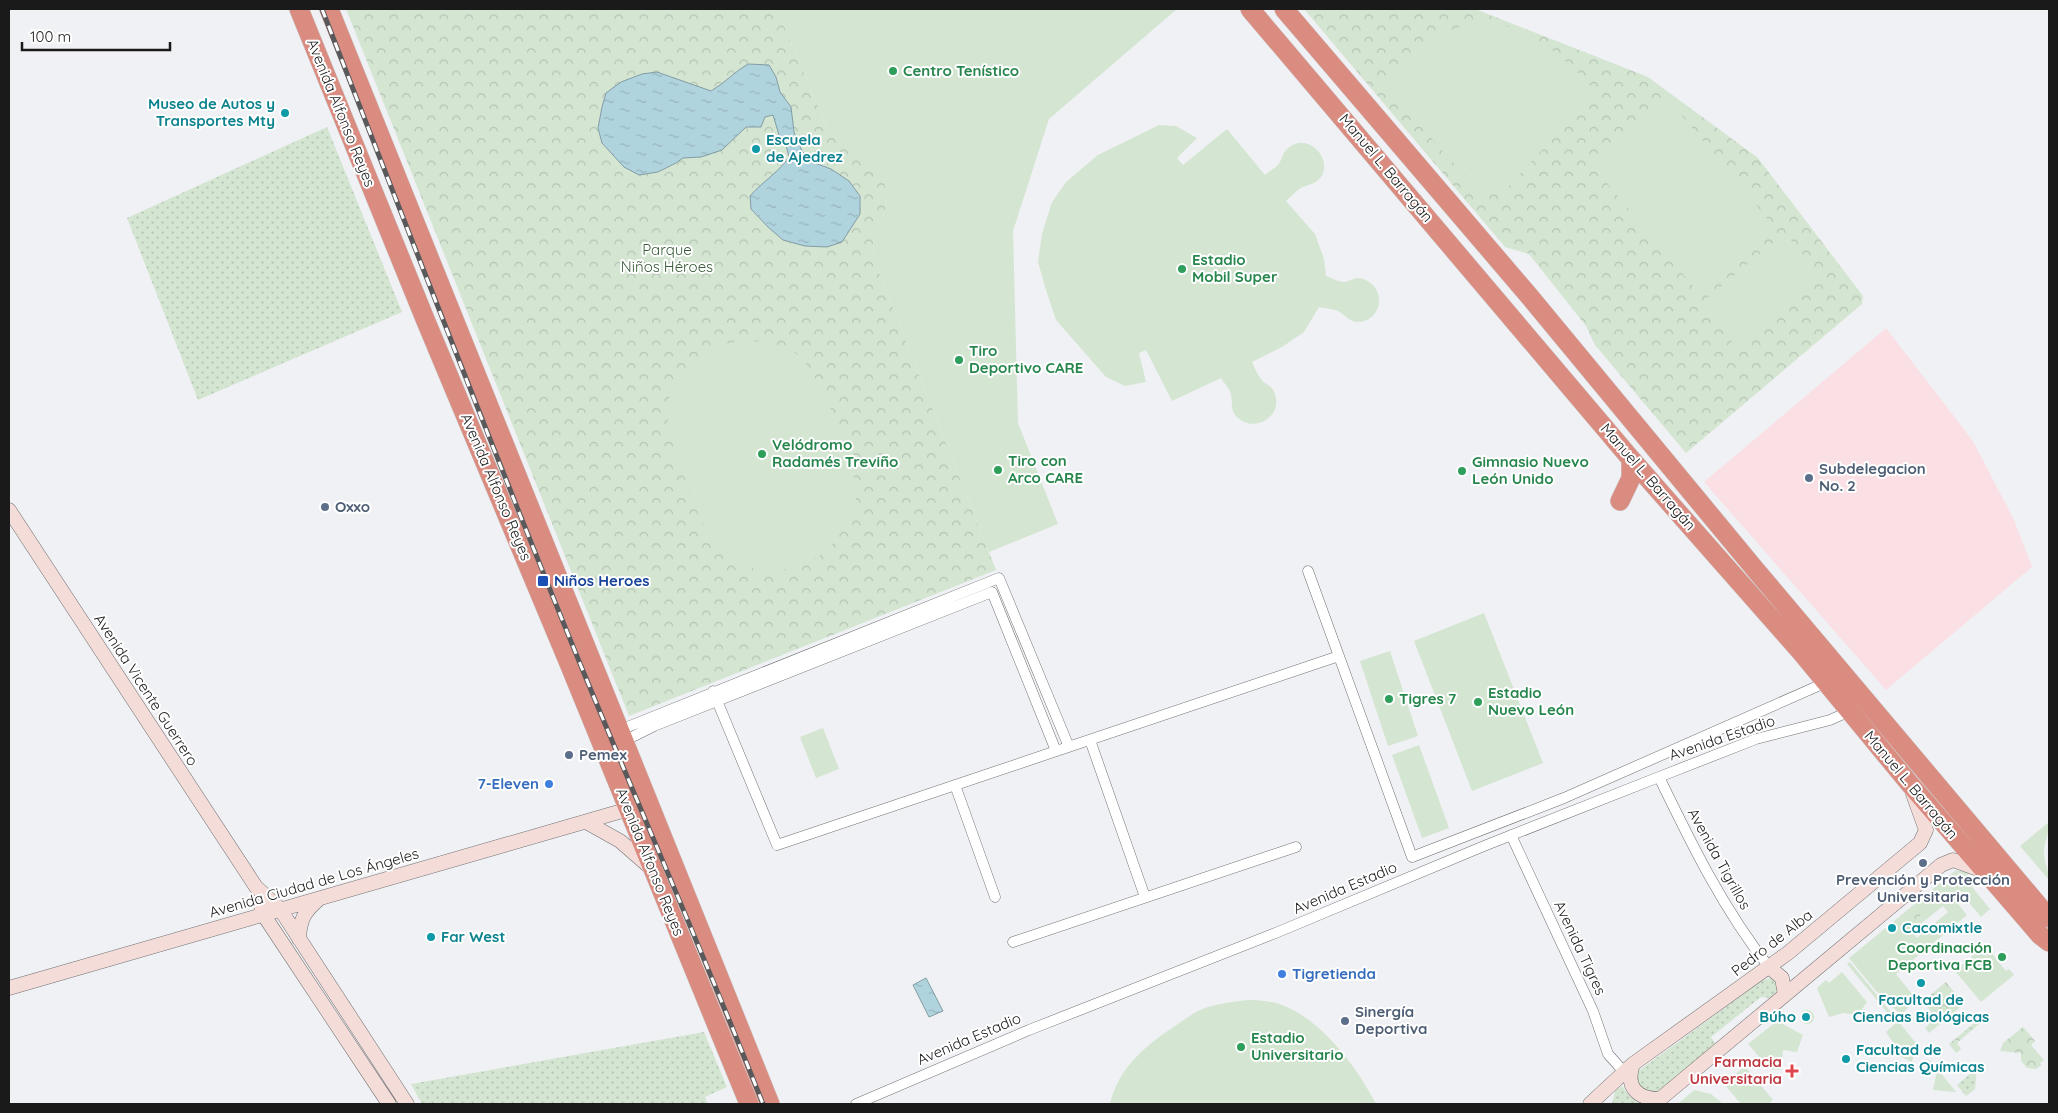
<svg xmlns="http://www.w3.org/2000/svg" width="2058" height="1113" viewBox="0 0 2058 1113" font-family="Quicksand,sans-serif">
	<defs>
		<pattern id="grass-dots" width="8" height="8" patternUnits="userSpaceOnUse" patternTransform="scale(1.25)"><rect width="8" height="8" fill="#d4e5d2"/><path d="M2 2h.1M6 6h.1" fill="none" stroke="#b5c4b4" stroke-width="1.8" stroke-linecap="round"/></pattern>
		<pattern id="forest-crowns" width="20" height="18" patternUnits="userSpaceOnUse" patternTransform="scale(1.25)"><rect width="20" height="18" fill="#d4e5d2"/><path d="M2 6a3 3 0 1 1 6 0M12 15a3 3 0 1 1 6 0" fill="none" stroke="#b5c4b4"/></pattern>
		<pattern id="water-ripples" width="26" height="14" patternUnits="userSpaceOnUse" patternTransform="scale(1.25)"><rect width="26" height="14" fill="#b0d4de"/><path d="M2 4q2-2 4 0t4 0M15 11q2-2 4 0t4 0" fill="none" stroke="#97b5be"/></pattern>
	</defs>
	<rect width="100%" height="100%" fill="#f0f1f4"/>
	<path fill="#fae0e4" d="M1886 328 1973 441 2014 520 2032 567 1886 690 1704 482Z"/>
	<path fill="url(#grass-dots)" d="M327 127 402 312 198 400 127 218Z
		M1771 978 1776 980 1779 990 1770 998 1761 997 1711 1037 1716 1045 1658 1092 1652 1094 1638 1087 1637 1072 1763 980Z
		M704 1032 727 1087 705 1097 708 1104H422L411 1084Z
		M1977 1068 1975 1089 1966 1096 1957 1085Z
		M1622 1086 1631 1098 1641 1104H1612L1615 1091Z"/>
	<path fill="url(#forest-crowns)" d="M346 9H777L829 132 885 181 887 206 874 235 873 257 996 570 629 716Z
		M1304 9H1475L1648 77 1758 158 1863 296 1862 304 1686 453 1595 345 1586 326 1529 254 1505 247Z
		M1922 898 1926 903 1920 918 1923 922 1911 931 1899 917Z
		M1946 982 1964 1004 1929 1033 1925 1028 1929 1025 1922 1018 1931 1011 1923 1001Z
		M1978 1020 1980 1023 1957 1043 1961 1049 1956 1053 1949 1044Z
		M2023 1027 2035 1041 2031 1045 2044 1060 2040 1063 2042 1065 2036 1069 2027 1068 2021 1061V1053L2000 1051 2003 1043Z"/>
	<path fill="#d4e5d2" d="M777 9H1177L1049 119 1013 231 1018 423 1058 524 989 552 873 257 874 235 887 206 885 182 829 132Z
		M1486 21C1499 24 1512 27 1524 32 1547 43 1580 72 1596 92L1506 189C1495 196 1488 197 1477 189L1381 82C1412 51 1441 27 1486 21Z
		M1669 100 1775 228 1698 292 1592 165Z
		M1159 125 1176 126 1197 138 1177 158 1183 165 1227 129 1265 175C1270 171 1277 167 1280 162 1283 155 1284 150 1291 146 1309 134 1333 159 1321 177 1315 185 1308 184 1301 188 1296 191 1290 197 1286 201L1315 234 1324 259 1326 276C1331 278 1339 282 1345 282 1352 281 1355 276 1363 279 1387 287 1383 321 1358 322 1349 322 1345 315 1338 311 1333 309 1325 308 1319 307L1304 332 1282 347 1252 362C1254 367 1257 374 1261 379 1264 384 1272 385 1274 392 1285 414 1255 436 1236 416 1230 409 1233 403 1231 395 1230 389 1224 383 1221 378L1172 401 1146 350 1139 353 1146 382 1125 386 1106 377 1056 320 1046 290 1038 262 1042 234 1052 202 1066 182 1098 155Z
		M1785 233 1822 277 1737 348 1700 304Z
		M748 341C765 342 783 343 798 355 821 374 860 470 856 500 853 516 843 531 833 543 810 573 756 579 727 557 705 540 698 512 689 488 679 463 666 436 668 408 669 380 699 351 725 344 732 342 740 342 748 341Z
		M1484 613 1543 763 1472 791 1414 641Z
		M1390 651 1418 736 1388 746 1360 661Z
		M823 728 839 769 816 778 800 737Z
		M1419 745 1449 828 1422 838 1392 755Z
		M2049 822C2049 836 2044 841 2044 853 2044 863 2049 870 2049 880L2020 846Z
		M1956 870 1966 872 1976 882 1972 887 1990 909 1981 917 1965 898 1958 904 1967 915 1896 974 1916 999 1901 1015 1876 991 1849 958 1899 917 1917 938 1948 912 1943 906 1923 922 1920 918C1920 911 1921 907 1926 903L1922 898Z
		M1985 945 2006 971 2009 969 2014 975 1981 1002 1955 971Z
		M1850 962 1920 1048 1915 1051 1912 1062 1897 1055 1892 1041 1886 1032 1896 1023 1847 964Z
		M1842 972 1867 1002 1858 1015 1844 1013 1829 1017 1817 988 1826 980 1829 983Z
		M1248 1000C1259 1000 1271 1001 1282 1005 1322 1020 1357 1067 1376 1104H1110C1118 1068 1145 1046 1175 1026 1183 1021 1190 1015 1198 1011 1213 1004 1231 1002 1248 1000Z
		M1800 1017a7 7 0 1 1 14 0a7 7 0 1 1-14 0Z
		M1777 1021 1803 1035 1797 1052 1783 1050 1781 1070 1770 1069 1748 1044Z
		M1930 1060 1956 1092 1933 1090 1937 1071 1923 1066Z
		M1745 1066 1773 1100 1768 1104H1741L1724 1084Z
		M1694 1090 1711 1094 1722 1103 1720 1104H1678Z"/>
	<path fill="url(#water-ripples)" stroke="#839ca4" d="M748 64 769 65 776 77 780 92 791 107 794 132 802 151 812 162 831 169 849 181 860 196V214L842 242 827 247 805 246 783 240 768 227 751 209 750 196C762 182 778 173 789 157L786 145 779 135 773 115 765 117 761 127H746L722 150 701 157 683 158 676 163 658 172 639 175 624 167 602 143 598 128 602 107 606 93 621 82 642 74 657 72 711 91C725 83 734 72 748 64Z
		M926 978 943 1011 929 1017 913 985Z"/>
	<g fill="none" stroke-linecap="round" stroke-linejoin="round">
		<g stroke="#6f7072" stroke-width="11">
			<path id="street" d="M1308 571 1412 857 1564 798 1827 682
				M713 691 777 845 1339 656
				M620 730 999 578 1069 747
				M1090 740 1145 897
				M624 741 654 726 992 592 1056 751
				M1659 777C1691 843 1723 909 1769 967
				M955 785 995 897
				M1511 835 1593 1011 1608 1054 1624 1072
				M1013 942 1296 847
				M856 1104 1029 1030 1278 932 1484 846 1659 777 1756 739 1830 720 1850 711"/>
		</g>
		<g stroke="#6f7072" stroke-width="15">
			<path id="secondary" d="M9 510 256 887 280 909 407 1104
				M586 822 620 841 651 868
				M261 906 263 914 389 1104
				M299 939C300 919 304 912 319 899
				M1769 967 1782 978 1785 995
				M9 988 629 809
				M1633 1064C1625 1087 1637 1099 1660 1099
				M1590 1104 1633 1064 1788 953 1920 843 1926 830 1913 794
				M1654 1104 1941 865 1953 860 1983 871"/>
		</g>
		<g stroke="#cdcdcd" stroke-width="20">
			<path id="highway" d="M299 9 425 319 568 661 749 1104
				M329 9 770 1104
				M1250 9 1631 459 1801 652 1909 783 2040 935 2049 942
				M1284 9 1530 297 1754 568 2049 918
				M1620 501 1631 478V459"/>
		</g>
		<use href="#street" stroke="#fff" stroke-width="10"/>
		<use href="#secondary" stroke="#f4dcd9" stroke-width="14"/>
		<use href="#highway" stroke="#db8c81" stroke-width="19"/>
		<g stroke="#59595b" stroke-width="5">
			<path id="rail" d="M322 9C407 228 492 448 581 666 641 812 705 957 763 1104"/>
		</g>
		<use href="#rail" stroke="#fff" stroke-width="3" stroke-dasharray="9" stroke-linecap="butt"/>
	</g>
	<g fill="#2e9e5b" stroke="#fff" stroke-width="2">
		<circle cx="893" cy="71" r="5"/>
		<circle cx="1182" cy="269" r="5"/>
		<circle cx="959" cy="360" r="5"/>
		<circle cx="762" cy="454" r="5"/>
		<circle cx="998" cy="470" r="5"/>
		<circle cx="1462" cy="471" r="5"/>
		<circle cx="1389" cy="699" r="5"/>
		<circle cx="1478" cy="702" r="5"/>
		<circle cx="2002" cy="957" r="5"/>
		<circle cx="1241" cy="1047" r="5"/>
	</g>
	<g fill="#0f9aa8" stroke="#fff" stroke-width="2">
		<circle cx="285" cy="113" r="5"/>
		<circle cx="756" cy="149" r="5"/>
		<circle cx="1892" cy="928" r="5"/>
		<circle cx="431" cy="937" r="5"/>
		<circle cx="1921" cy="983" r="5"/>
		<circle cx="1806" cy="1017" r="5"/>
		<circle cx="1846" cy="1059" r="5"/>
	</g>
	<g fill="#5c6f8a" stroke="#fff" stroke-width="2">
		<circle cx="1809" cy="478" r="5"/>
		<circle cx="325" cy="507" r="5"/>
		<circle cx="569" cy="755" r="5"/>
		<circle cx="1923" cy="863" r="5"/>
		<circle cx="1345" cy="1021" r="5"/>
	</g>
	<rect fill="#1a4fb4" stroke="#fff" stroke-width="2" x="537" y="575" width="12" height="12" rx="2.5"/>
	<g fill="#3f7fe0" stroke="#fff" stroke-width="2">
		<circle cx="549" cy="784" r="5"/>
		<circle cx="1282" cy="974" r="5"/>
	</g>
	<path fill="#e0444e" stroke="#fff" stroke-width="2" d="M1789.5 1063.5h5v5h5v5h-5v5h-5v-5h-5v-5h5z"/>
	<g text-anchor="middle" stroke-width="4" stroke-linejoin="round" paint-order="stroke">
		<g font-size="15" font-weight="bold" fill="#27864d" stroke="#fff" text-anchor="start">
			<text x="903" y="76">Centro Tenístico</text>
			<text x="1192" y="265">Estadio<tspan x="1192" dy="17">Mobil Super</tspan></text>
			<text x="969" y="356">Tiro<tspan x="969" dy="17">Deportivo CARE</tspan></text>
			<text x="772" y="450">Velódromo<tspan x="772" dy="17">Radamés Treviño</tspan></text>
			<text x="1008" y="466">Tiro con<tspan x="1008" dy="17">Arco CARE</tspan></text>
			<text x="1472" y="467">Gimnasio Nuevo<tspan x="1472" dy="17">León Unido</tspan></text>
			<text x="1488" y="698">Estadio<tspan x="1488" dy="17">Nuevo León</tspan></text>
			<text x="1399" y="704">Tigres 7</text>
			<text x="1992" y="953" text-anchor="end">Coordinación<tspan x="1992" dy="17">Deportiva FCB</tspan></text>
			<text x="1251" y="1043">Estadio<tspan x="1251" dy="17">Universitario</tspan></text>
		</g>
		<g font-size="15" font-weight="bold" fill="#0d838f" stroke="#fff" text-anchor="start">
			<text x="275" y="109" text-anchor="end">Museo de Autos y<tspan x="275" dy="17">Transportes Mty</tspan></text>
			<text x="766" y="145">Escuela<tspan x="766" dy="17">de Ajedrez</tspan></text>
			<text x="1902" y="933">Cacomixtle</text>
			<text x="441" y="942">Far West</text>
			<text x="1921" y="1005" text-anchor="middle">Facultad de<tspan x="1921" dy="17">Ciencias Biológicas</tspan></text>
			<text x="1796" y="1022" text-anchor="end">Búho</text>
			<text x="1856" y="1055">Facultad de<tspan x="1856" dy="17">Ciencias Químicas</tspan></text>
		</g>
		<g font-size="15" fill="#1a1a1b" stroke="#fff">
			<text transform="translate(341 113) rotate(68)" y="5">Avenida Alfonso Reyes</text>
			<text transform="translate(1386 168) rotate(50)" y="5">Manuel L. Barragán</text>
			<text transform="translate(1648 477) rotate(49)" y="5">Manuel L. Barragán</text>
			<text transform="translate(496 487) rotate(67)" y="5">Avenida Alfonso Reyes</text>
			<text transform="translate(146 690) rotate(57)" y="5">Avenida Vicente Guerrero</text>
			<text transform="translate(1722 738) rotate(-19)" y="5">Avenida Estadio</text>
			<text transform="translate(1911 785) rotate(50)" y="5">Manuel L. Barragán</text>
			<text transform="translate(1719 859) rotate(61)" y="5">Avenida Tigrillos</text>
			<text transform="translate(650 862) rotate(68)" y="5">Avenida Alfonso Reyes</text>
			<text transform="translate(314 883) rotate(-16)" y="5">Avenida Ciudad de Los Ángeles</text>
			<text transform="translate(1345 888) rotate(-23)" y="5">Avenida Estadio</text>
			<text transform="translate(1772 943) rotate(-38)" y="5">Pedro de Alba</text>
			<text transform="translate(1580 948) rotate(65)" y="5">Avenida Tigres</text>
			<text transform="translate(969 1039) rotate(-23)" y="5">Avenida Estadio</text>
		</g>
		<g font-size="15" fill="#385a36" stroke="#fff">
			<text x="667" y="255">Parque<tspan x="667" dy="17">Niños Héroes</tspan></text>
		</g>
		<g font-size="15" font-weight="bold" fill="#4e5e75" stroke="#fff" text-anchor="start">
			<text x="1819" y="474">Subdelegacion<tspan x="1819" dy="17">No. 2</tspan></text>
			<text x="335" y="512">Oxxo</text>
			<text x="579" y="760">Pemex</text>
			<text x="1923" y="885" text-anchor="middle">Prevención y Protección<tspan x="1923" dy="17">Universitaria</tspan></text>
			<text x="1355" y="1017">Sinergía<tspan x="1355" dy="17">Deportiva</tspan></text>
		</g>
		<g font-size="15" font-weight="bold" fill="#164399" stroke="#fff" text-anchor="start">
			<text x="554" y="586">Niños Heroes</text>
		</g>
		<g font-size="15" font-weight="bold" fill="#366cbe" stroke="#fff" text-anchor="end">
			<text x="539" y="789">7-Eleven</text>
			<text x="1292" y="979" text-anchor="start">Tigretienda</text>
		</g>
		<g font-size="15" font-weight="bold" fill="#be3a42" stroke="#fff" text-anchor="end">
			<text x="1782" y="1067">Farmacia<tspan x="1782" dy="17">Universitaria</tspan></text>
		</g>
	</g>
	<rect width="2058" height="1113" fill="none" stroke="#1a1a1b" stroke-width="20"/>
	<path d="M22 42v8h148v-8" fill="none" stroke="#1a1a1b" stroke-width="2.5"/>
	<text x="30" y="42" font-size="15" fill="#1a1a1b" stroke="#ffffff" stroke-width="4" paint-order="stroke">100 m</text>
</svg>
